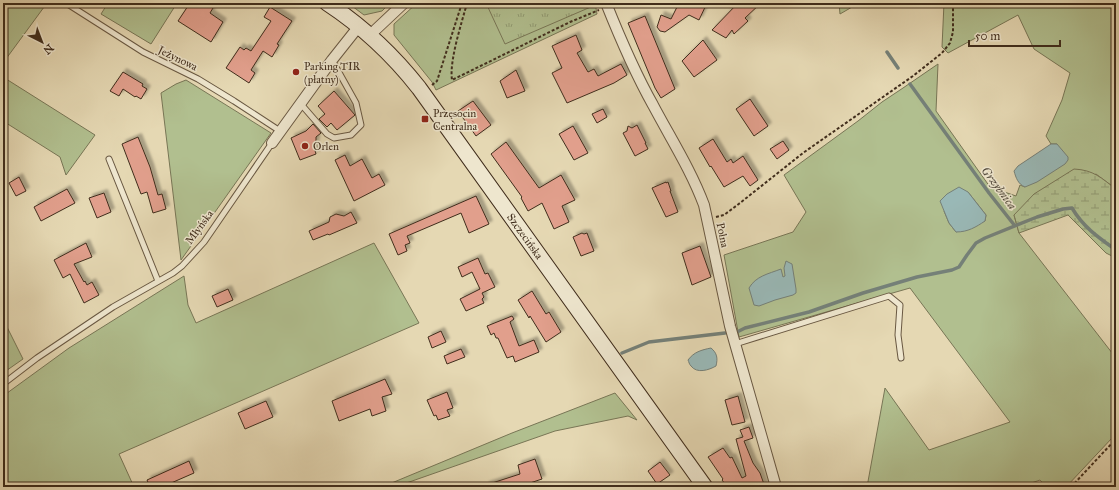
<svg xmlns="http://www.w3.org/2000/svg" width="1119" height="490" viewBox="0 0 1119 490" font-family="'IM FELL Great Primer',serif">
	<defs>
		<pattern id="wetland-marsh" width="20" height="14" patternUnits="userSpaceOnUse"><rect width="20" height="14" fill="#b1bf8f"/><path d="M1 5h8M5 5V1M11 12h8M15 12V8" fill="none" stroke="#919c74"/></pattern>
		<pattern id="park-tufts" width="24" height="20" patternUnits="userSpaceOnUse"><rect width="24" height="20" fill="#b1bf8f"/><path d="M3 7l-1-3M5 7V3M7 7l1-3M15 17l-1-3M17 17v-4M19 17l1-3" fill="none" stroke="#919c74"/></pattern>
		<filter id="shadow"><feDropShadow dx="3.5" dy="-3.5" stdDeviation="1" flood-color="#0004"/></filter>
	</defs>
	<rect width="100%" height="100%" fill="#e5d8b3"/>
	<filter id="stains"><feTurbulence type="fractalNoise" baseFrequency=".005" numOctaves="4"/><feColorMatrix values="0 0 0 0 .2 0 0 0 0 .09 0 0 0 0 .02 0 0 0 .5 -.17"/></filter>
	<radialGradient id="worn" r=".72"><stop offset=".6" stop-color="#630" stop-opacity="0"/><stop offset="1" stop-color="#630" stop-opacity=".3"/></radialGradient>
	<path fill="#b1bf8f" stroke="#787656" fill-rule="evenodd" d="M3 3H47L3 63Z
		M108 3H177L151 44 101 14Z
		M348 3H390L382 11 364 15Z
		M417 3H595L597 14 436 90 432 82 394 35V24Z
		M839 3H859L840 14Z
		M944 3H1116V189L1096 174 1014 215 1019 233 1116 358V441L1113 437 1066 487H1046L1040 480 1020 487H867L885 388 929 450 1010 422 910 288 739 337 724 255 793 232 806 212 784 175 858 121 882 102 903 88 938 64 936 111 990 187 1016 196 1020 185 1025 187 1057 144H1051L1046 136 1062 100 1070 73 1034 49 1018 15 948 53 942 47ZM968 192 986 215 985 221 956 232 949 223 944 211Z
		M3 77 95 135 66 175 60 157 3 121Z
		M186 80 271 133 181 260 161 93 176 84Z
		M374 243 419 323 119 454 134 487H3V396L69 348 184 276 188 305 196 323Z
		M3 319 23 359 3 373Z
		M615 393 637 420 628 416 555 431 395 487H382L512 433Z"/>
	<path fill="url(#wetland-marsh)" stroke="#787656" d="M1074 169C1094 170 1101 178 1116 189V258L1106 253 1068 215 1019 233 1014 215 1034 194Z"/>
	<path fill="url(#park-tufts)" stroke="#787656" d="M486 3H592L593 6 505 44Z"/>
	<path fill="#99b8b6" stroke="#758078" d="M1051 144H1057L1068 157V160L1065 164 1037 182 1025 187C1018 184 1016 178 1014 171L1018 166Z
		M959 187 968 192 986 215 985 221C976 227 968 232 956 232L949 223 940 201 947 194Z
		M786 261 792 264 796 289V293L793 295 775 300 759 306 754 305 749 288C756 276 768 274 781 269L783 277 785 276 784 268Z
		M711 348C717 353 718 358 716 366 709 370 697 374 691 366 689 364 689 362 688 360 694 352 701 350 711 348Z"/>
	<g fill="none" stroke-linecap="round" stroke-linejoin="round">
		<path stroke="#758078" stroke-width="3.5" d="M887 52 898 68
			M910 84 989 193 1015 226
			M737 332 745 328 809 312 863 293 917 277 952 270 959 267 967 255 976 243 985 238 1037 217 1063 209 1072 208C1083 227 1099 238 1116 250
			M622 353 649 342 725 333"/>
	</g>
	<path fill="#e19f8c" stroke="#402d1c" filter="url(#shadow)" d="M190 3H216L210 13 223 22 211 42 178 21Z
		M679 3H707L699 20 689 15 665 32 660 31 657 27 661 15 671 19Z
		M738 3H761L745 18 748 21 734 34 732 30 726 38 712 30Z
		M270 7 292 21 277 44 279 45 272 57 263 51 251 70 255 73 249 83 226 68 240 47 244 50 246 48 251 51 271 21 264 17Z
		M645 16 675 89 661 98 655 88 628 23Z
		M576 35 582 50 577 53 588 72 594 69 598 76 621 64 627 75 614 83 567 103 552 73 562 68 552 46Z
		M703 40 717 60 694 77 682 61Z
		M516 70 525 91 507 98 500 81Z
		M123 72 143 84 142 86 147 89 141 99 136 96 135 97 123 89 119 96 110 91Z
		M334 91 355 115 337 130 331 123 327 127 319 119 325 114 318 106Z
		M750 99 768 126 754 136 736 109Z
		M473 101 491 125 476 136 458 111Z
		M603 109 607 117 597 123 592 114Z
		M313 124 321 133 316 137V141L314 147 316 154 300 160 291 138 306 131Z
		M637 125 646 143H645L648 149 635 156 623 133 627 131 628 126 632 128Z
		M573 126 588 153 574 160 559 134Z
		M138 137 150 167 158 195 162 194 166 209 153 213 147 192 141 194 122 144Z
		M713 139 727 162 731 159 733 163 743 156 758 180 750 186 743 176 724 187 711 166 710 167 699 148Z
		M783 141 789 150 777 159 770 149Z
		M506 142 539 188 561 175 575 200 562 206 569 222 554 229 542 203 528 211 521 198 522 197 491 154Z
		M345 155 350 166 362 159 372 178 379 174 385 185 354 201 335 160Z
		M19 177 26 191 16 196 9 183Z
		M666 182V183L668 182 671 191H670L678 212 666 217 652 188Z
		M67 189 75 203 41 221 34 207Z
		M104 193 111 212 97 218 89 198Z
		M476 196 489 224 469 233 461 213 407 236 410 243 405 245 407 251 398 255 389 234Z
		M351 212 357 223 329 235 328 234 313 240 309 231 329 222 330 217 336 214 344 216Z
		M582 233 584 234 587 233 594 251 581 256 573 237Z
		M86 243 92 257 74 264 84 282 85 281 87 285 92 282 99 295 84 303 70 274 63 278 54 260Z
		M700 246 711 277 692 285 682 253Z
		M478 258 485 274 488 273 495 287 482 293 484 297 482 299 484 303 466 311 460 299 480 289 472 272 462 277 458 267Z
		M228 289 233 300 217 307 212 296Z
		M532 291 546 314 549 312 561 332 546 342 530 316 529 318 518 300Z
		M512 316 514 319 510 322 519 346 534 340 539 352 515 362 513 356 507 358 498 338H496L494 333 491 335 487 326Z
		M441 331 446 342 432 348 428 337Z
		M461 349 465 357 447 364 444 356Z
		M385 379 392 394 382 397 386 411 372 416 370 409 339 421 332 401Z
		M447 392 453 408 447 410 450 416 438 420 436 415 434 416 427 400Z
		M738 396 745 422 732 425 725 400Z
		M266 401 273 417 245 429 238 413Z
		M749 427 753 438 744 441 753 463 760 473 765 487H720L725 484 722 480 723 479 708 457 723 448 730 458 732 457 742 478 746 476 736 439 743 437 740 430Z
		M535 459 542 479 518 487H486V485L520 474 518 465Z
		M189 461 194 473 162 487H150L147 480Z
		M660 462 670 475 657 484 648 471Z"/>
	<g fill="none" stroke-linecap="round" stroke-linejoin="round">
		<g stroke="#695842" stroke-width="7">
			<path id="lane" d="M66 3 143 52 198 79 234 101 280 131
				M300 103 327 134 334 138 351 135 361 125 356 103 332 60
				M109 159 158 281
				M735 344 889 296 900 305 898 335 901 358
				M3 384 37 358 113 307 173 273 182 266 204 242 272 143"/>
		</g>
		<g stroke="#695842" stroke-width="12">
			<path id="street" d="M606 3C620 38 635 73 653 105 671 139 691 170 704 205L730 326 776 487
				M370 35 404 3
				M272 143 332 60 359 26"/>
		</g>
		<g stroke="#402d1c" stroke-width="17">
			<g id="secondary">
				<path id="s1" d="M327 3C362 26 393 55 419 88L705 487"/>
			</g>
		</g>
		<path stroke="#402d1c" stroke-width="2" stroke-dasharray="3 2" stroke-linecap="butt" d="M467 3C462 22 449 61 452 80L570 22 599 10
			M432 85 437 81 462 3
			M716 217 724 215 740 203 803 153 913 76 942 53 950 43 953 32V3
			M1071 487 1114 441"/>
		<use href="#lane" stroke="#eee6ce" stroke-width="5"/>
		<use href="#street" stroke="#eee6ce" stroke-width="10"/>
		<use href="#secondary" stroke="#eee6ce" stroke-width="15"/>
	</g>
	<g fill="#8f2418" stroke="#eee6ce" stroke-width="1.5">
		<circle cx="296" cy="72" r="4"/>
		<rect x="421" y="115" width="8" height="8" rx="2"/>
		<circle cx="305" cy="146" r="4"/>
	</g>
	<g text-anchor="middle" stroke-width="3" stroke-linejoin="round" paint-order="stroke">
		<g font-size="11" fill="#402d1c" stroke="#eee6ce">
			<text transform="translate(178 58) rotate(26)" y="4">Jeżynowa</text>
			<text transform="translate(199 227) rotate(-54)" y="4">Młyńska</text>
			<text transform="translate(723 235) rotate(78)" y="4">Polna</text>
			<text dy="4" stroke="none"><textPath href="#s1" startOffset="308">Szczecińska</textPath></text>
		</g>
		<g font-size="11" fill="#402d1c" stroke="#eee6ce" text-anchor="start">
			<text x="304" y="70">Parking TIR<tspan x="304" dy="13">(płatny)</tspan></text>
			<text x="433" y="117">Przęsocin<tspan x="433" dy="13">Centralna</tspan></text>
			<text x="313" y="150">Orlen</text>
		</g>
		<g font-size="12" font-style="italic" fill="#52493b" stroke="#eee6ce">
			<text transform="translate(999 188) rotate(53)" y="4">Grzybnica</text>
		</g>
	</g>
	<rect width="1119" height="490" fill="none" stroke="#e5d8b3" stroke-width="16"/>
	<rect x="4" y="4" width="1111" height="482" fill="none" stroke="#402d1c" stroke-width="2"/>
	<rect x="8" y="8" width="1103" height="474" fill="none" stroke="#402d1c"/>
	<g transform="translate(42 42) rotate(138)" stroke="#eee6ce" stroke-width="3" paint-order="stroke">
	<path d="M0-3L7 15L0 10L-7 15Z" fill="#402d1c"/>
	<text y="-6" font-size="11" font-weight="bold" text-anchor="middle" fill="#402d1c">N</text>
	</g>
	<path d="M969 40v6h91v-6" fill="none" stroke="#402d1c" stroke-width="2"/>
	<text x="975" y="40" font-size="12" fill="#402d1c" stroke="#eee6ce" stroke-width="3" paint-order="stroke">50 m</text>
	<rect width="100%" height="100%" filter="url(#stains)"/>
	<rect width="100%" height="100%" fill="url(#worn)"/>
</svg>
